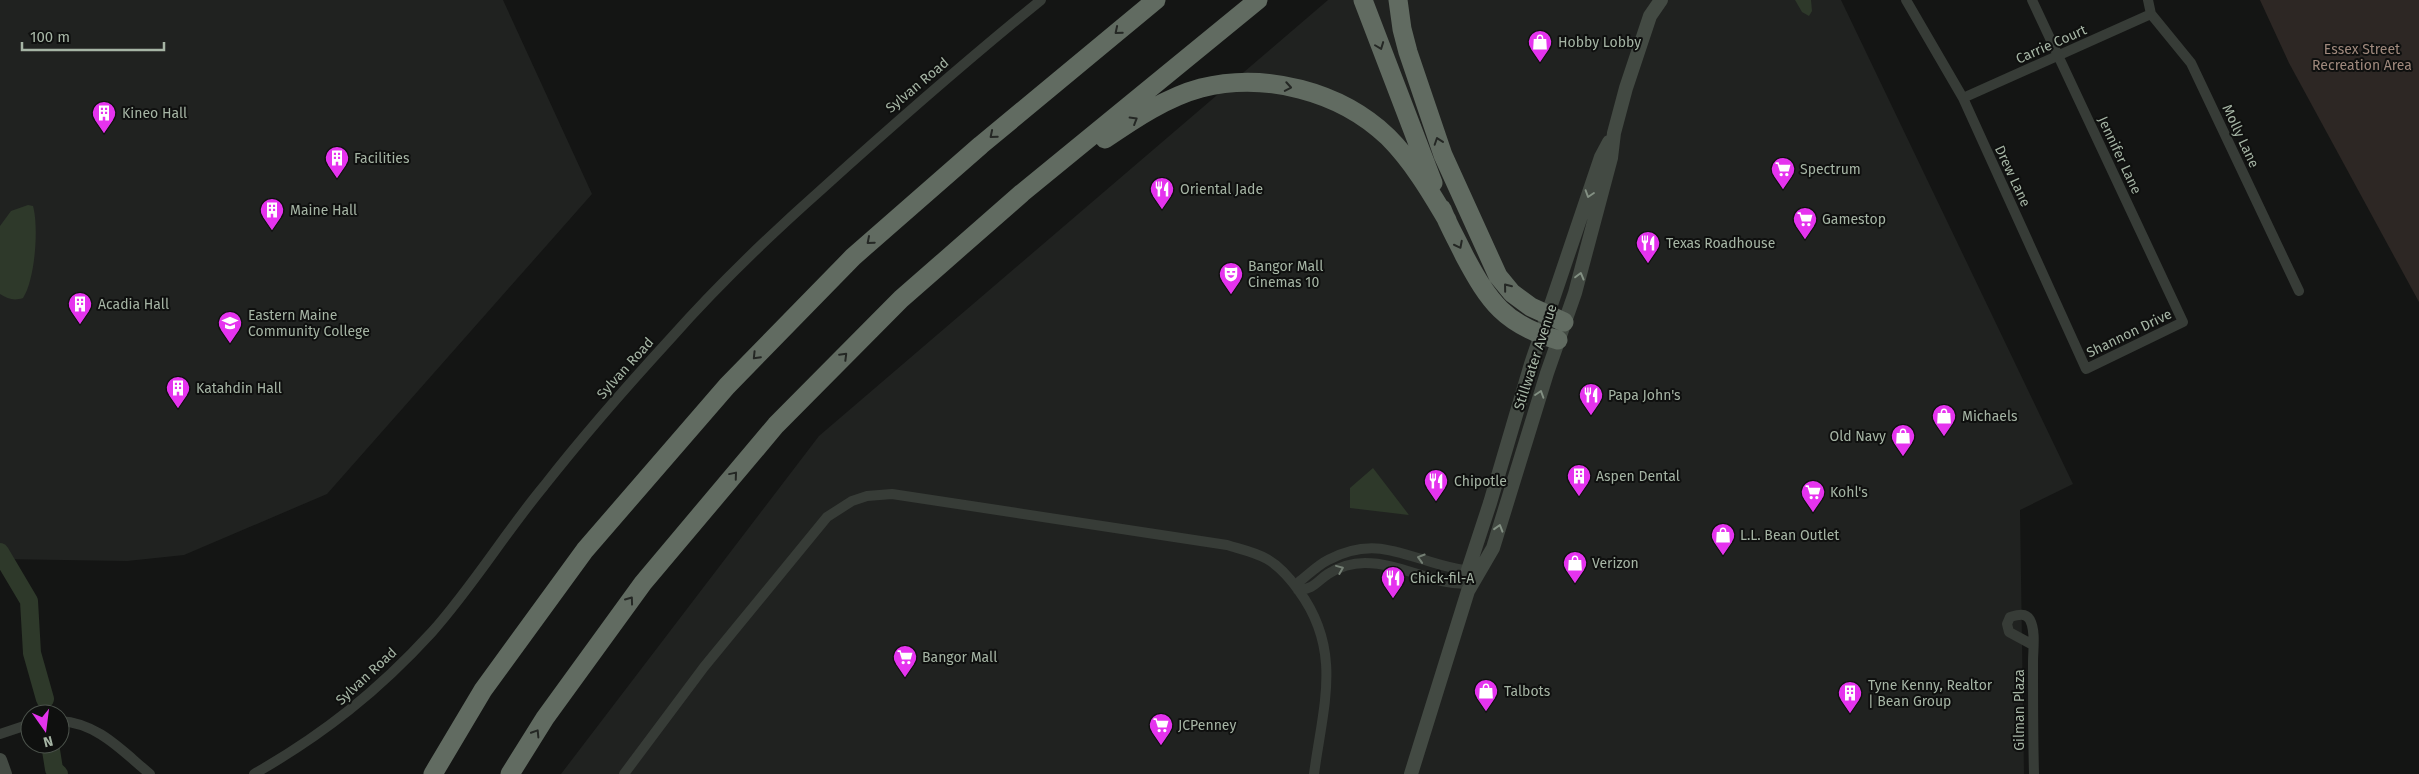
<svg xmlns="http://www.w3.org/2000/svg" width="2419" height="774" viewBox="0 0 2419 774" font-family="'Fira Sans',sans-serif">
	<rect width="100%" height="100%" fill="#141514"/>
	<path fill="#202220" d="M0 0H503L592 194 327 494 184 555 127 561 0 559Z
		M1328 0H1841L2073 484 2020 510 2024 774H561L819 436Z"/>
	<path fill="#2d2724" d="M2260 0H2419V302L2289 63Z"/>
	<path fill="#2e392a" d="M1795 0H1811L1812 11 1809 16 1802 12Z
		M28 205 33 206C39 227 35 280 23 298 14 301 8 299 0 294V226L11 211Z
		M1373 468 1409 515 1350 508V488Z"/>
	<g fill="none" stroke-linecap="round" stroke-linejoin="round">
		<path stroke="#2e392a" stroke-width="18" d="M0 552 29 601 32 653 45 699
			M50 744 54 769 59 774"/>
		<path stroke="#373c37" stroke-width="10" d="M1906 0 1963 98 2086 369 2183 322 2032 0
			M2148 0 2151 14 2191 63 2299 291
			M1963 98 2151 14
			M1298 590 1300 581C1309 574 1318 565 1328 560 1379 533 1409 560 1458 569 1463 570 1468 570 1473 571
			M1298 590C1314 589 1316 582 1328 574 1339 567 1352 563 1365 563 1402 563 1434 586 1471 584
			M2033 645 2009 632 2007 624 2010 617C2017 615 2026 612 2030 620 2036 631 2033 650 2033 662 2033 700 2033 737 2034 774
			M60 721C98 723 122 751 150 774
			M0 734 30 724
			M254 774C324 734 378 691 432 632 473 586 505 533 544 486 584 435 627 386 671 338 718 285 769 236 822 189 894 124 966 61 1041 0
			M624 774 704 667 827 517 852 501 867 496 892 494 1227 545C1240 549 1255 552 1267 559 1281 567 1290 578 1299 591 1343 651 1323 706 1314 774"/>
		<path stroke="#434a43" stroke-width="14" d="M1471 584 1468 570 1490 503 1531 364 1601 157 1609 142
			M0 760 5 774
			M1411 774 1468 591 1493 548 1547 373 1575 293 1611 158 1614 133 1626 88 1650 16 1661 0"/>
		<path stroke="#616b61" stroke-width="19" d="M1363 0 1433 183
			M1398 0 1402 29 1408 52 1443 155 1498 276 1512 293 1531 307 1564 322
			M1105 139C1134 119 1167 97 1201 88 1265 72 1340 91 1388 137 1412 161 1430 191 1447 220
			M1442 209C1448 225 1457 240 1464 255 1489 302 1505 325 1558 340
			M433 774 483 690 585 550 727 386 853 257 981 145 1156 0
			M510 774 545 718 643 583 776 425 901 299 941 264 1022 193 1258 0"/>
	</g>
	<defs><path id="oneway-chevron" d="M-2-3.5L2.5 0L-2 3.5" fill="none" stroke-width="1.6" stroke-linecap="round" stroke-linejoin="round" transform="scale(1.25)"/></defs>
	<g stroke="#242724">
		<use href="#oneway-chevron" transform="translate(1118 31) rotate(140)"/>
		<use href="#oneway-chevron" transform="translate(1380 46) rotate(69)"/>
		<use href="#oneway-chevron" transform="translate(1288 87) rotate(10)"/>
		<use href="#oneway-chevron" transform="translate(1134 120) rotate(-31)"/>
		<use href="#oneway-chevron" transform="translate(993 135) rotate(140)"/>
		<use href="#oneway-chevron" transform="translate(1438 141) rotate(-109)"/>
		<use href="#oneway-chevron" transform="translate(870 241) rotate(139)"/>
		<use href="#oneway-chevron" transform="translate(1459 245) rotate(63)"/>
		<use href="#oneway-chevron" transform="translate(1507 287) rotate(-129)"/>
		<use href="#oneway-chevron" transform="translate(756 356) rotate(134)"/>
		<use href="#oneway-chevron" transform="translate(844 356) rotate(-45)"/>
		<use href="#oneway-chevron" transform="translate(734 475) rotate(-50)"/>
		<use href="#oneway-chevron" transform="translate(630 600) rotate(-54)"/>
		<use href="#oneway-chevron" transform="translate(536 733) rotate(-58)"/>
	</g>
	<g stroke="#839083">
		<use href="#oneway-chevron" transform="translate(1589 194) rotate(108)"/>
		<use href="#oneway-chevron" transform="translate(1580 276) rotate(-75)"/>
		<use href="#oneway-chevron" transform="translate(1540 394) rotate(-72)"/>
		<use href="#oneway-chevron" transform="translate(1499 528) rotate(-73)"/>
	</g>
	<g stroke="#747f74">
		<use href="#oneway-chevron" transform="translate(1421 558) rotate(-163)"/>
		<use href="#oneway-chevron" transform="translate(1340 569) rotate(-22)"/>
	</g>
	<defs>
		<g id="shop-pin" transform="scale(1.25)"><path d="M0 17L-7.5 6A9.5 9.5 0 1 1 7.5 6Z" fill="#e533ee" stroke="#0f100f"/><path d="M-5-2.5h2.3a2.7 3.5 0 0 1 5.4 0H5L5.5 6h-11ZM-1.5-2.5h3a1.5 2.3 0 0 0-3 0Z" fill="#fff"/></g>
		<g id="building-pin" transform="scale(1.25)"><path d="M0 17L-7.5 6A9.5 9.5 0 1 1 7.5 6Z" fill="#e533ee" stroke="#0f100f"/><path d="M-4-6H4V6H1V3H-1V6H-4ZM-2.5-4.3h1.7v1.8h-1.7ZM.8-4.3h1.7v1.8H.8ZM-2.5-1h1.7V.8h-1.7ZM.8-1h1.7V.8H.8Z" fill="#fff"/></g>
		<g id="supermarket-pin" transform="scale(1.25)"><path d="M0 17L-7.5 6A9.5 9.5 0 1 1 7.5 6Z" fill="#e533ee" stroke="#0f100f"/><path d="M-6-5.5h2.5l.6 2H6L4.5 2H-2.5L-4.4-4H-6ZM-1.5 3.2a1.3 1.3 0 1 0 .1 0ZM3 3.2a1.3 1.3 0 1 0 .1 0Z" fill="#fff"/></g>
		<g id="restaurant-pin" transform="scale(1.25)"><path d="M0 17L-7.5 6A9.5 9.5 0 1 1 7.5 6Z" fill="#e533ee" stroke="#0f100f"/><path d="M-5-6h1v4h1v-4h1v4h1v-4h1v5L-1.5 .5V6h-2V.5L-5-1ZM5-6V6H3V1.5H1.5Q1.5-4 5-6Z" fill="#fff"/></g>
		<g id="theatre-pin" transform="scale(1.25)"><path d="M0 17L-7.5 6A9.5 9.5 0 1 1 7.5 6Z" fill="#e533ee" stroke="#0f100f"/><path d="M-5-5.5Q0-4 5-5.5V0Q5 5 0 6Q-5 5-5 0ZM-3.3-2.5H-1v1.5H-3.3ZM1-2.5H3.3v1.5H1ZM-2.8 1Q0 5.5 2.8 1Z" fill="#fff"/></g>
		<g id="university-pin" transform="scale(1.25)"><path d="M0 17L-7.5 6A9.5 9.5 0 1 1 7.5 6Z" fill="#e533ee" stroke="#0f100f"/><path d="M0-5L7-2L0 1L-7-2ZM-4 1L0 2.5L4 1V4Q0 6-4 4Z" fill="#fff"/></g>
	</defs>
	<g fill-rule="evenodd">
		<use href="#shop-pin" x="1540" y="42"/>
		<use href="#building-pin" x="104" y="113"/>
		<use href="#building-pin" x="337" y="158"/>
		<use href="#supermarket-pin" x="1783" y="169"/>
		<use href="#restaurant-pin" x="1162" y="189"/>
		<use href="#building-pin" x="272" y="210"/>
		<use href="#supermarket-pin" x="1805" y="219"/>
		<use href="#restaurant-pin" x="1648" y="243"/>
		<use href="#theatre-pin" x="1231" y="274"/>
		<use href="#building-pin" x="80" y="304"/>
		<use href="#university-pin" x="230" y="323"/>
		<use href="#building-pin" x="178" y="388"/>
		<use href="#restaurant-pin" x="1591" y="395"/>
		<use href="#shop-pin" x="1944" y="416"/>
		<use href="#shop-pin" x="1903" y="436"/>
		<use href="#building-pin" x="1579" y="476"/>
		<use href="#restaurant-pin" x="1436" y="481"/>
		<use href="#supermarket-pin" x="1813" y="492"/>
		<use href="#shop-pin" x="1723" y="535"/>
		<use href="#shop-pin" x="1575" y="563"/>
		<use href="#restaurant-pin" x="1393" y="578"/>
		<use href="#supermarket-pin" x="905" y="657"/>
		<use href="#shop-pin" x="1486" y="691"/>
		<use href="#building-pin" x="1850" y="693"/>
		<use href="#supermarket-pin" x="1161" y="725"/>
	</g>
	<g text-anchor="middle" stroke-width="4" stroke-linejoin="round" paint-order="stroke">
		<g font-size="14" fill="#a6b5a5" stroke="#0f100f" text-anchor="start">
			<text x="1558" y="47">Hobby Lobby</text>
			<text x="122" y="118">Kineo Hall</text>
			<text x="354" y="163">Facilities</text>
			<text x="1800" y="174">Spectrum</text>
			<text x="1180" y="194">Oriental Jade</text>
			<text x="290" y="215">Maine Hall</text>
			<text x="1822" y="224">Gamestop</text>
			<text x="1666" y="248">Texas Roadhouse</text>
			<text x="1248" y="271">Bangor Mall<tspan x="1248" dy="16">Cinemas 10</tspan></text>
			<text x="98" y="309">Acadia Hall</text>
			<text x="248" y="320">Eastern Maine<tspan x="248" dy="16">Community College</tspan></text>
			<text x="196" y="393">Katahdin Hall</text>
			<text x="1608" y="400">Papa John's</text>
			<text x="1962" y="421">Michaels</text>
			<text x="1886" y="441" text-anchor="end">Old Navy</text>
			<text x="1596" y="481">Aspen Dental</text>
			<text x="1454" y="486">Chipotle</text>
			<text x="1830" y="497">Kohl's</text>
			<text x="1740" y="540">L.L. Bean Outlet</text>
			<text x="1592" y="568">Verizon</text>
			<text x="1410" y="583">Chick-fil-A</text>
			<text x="922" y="662">Bangor Mall</text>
			<text x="1868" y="690">Tyne Kenny, Realtor<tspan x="1868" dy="16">| Bean Group</tspan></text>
			<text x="1504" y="696">Talbots</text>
			<text x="1178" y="730">JCPenney</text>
		</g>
		<g font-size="14" fill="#a6b5a5" stroke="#0f100f">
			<text transform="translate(2051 44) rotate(-24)" y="5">Carrie Court</text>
			<text transform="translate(917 85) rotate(-40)" y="5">Sylvan Road</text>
			<text transform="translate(2241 136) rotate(65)" y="5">Molly Lane</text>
			<text transform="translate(2120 155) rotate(65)" y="5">Jennifer Lane</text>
			<text transform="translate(2013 176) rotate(65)" y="5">Drew Lane</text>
			<text transform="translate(2129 333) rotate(-26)" y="5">Shannon Drive</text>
			<text transform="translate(1535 357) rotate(-72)" y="5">Stillwater Avenue</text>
			<text transform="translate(625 368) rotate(-48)" y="5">Sylvan Road</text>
			<text transform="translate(366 676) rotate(-43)" y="5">Sylvan Road</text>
			<text transform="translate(2019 710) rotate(-90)" y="5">Gilman Plaza</text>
		</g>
		<g font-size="14" fill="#a0897d" stroke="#0f100f">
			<text x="2362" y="54">Essex Street<tspan x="2362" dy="16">Recreation Area</tspan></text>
		</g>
	</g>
	<g transform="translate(45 729) rotate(166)"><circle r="24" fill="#0f100f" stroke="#4b524b"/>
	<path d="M0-4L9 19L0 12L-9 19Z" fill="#e533ee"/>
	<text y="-8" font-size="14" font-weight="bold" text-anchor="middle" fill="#a6b5a5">N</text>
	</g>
	<path d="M22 42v8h142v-8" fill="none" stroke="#a6b5a5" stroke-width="2.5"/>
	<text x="30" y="42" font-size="15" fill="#a6b5a5" stroke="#0f100f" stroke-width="4" paint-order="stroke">100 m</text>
</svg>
